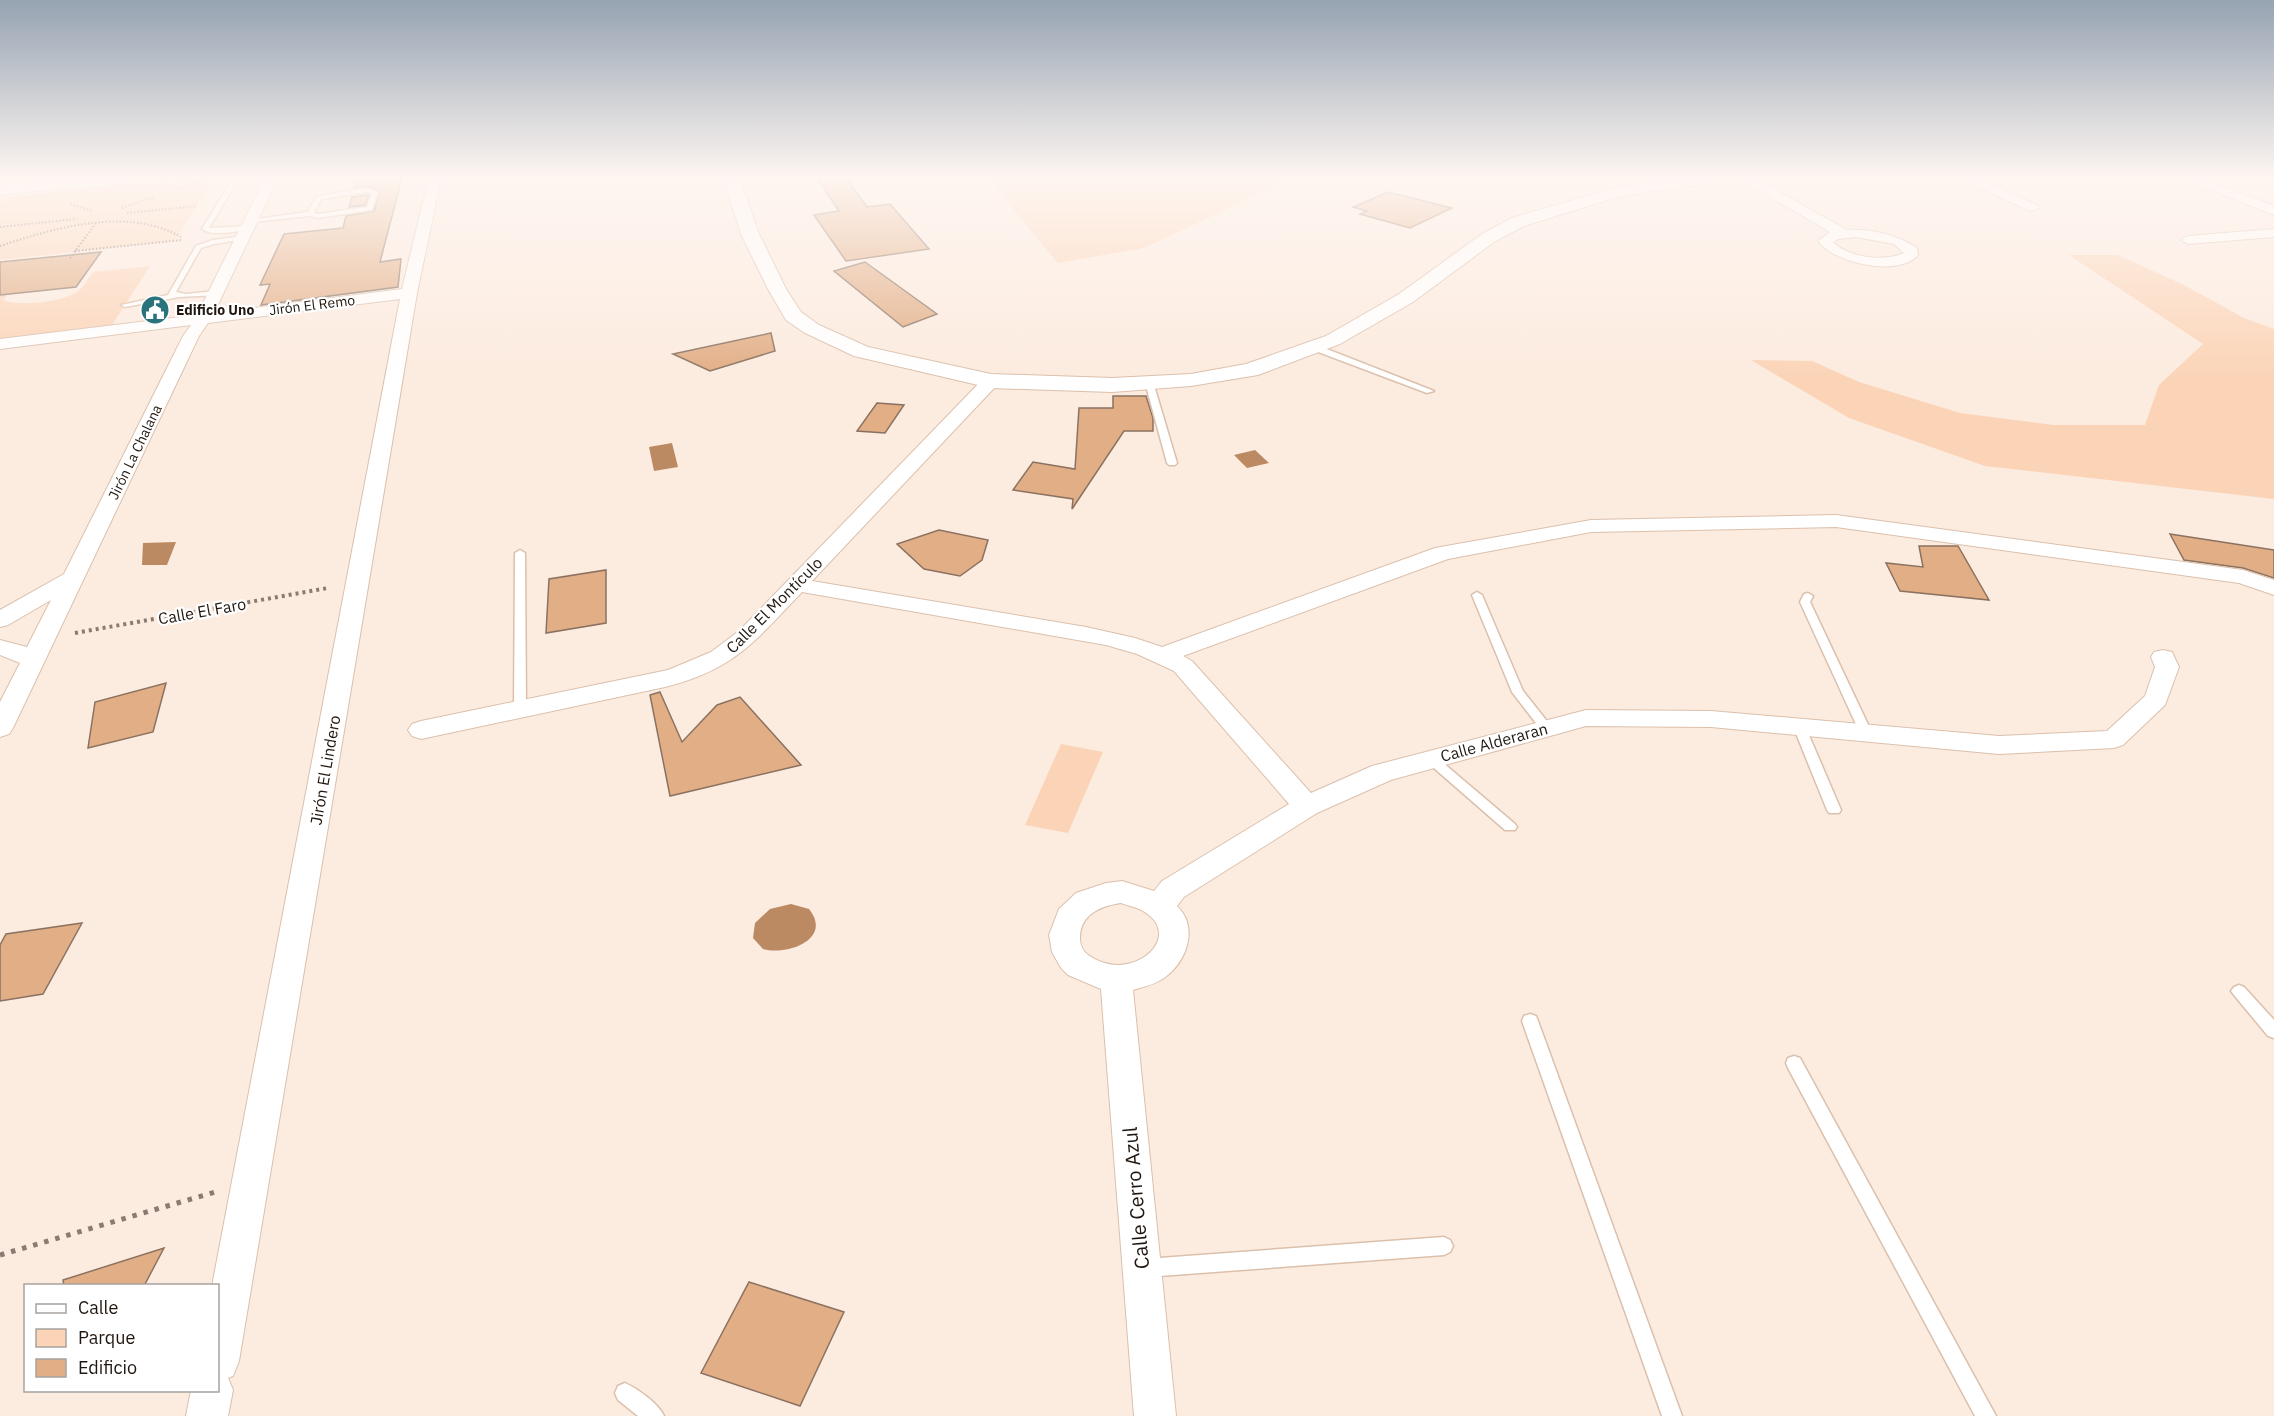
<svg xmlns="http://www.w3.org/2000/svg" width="2274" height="1416" viewBox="0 0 2274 1416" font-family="'IBM Plex Sans',sans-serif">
	<rect width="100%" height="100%" fill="#fcebdf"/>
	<path fill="#fbd4b7" d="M194 178H213L175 241 0 260V203L6 197Z
		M987 178H1294L1144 248 1058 263Z
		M2069 255H2118L2184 285 2244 318 2274 329V499L1985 466 1849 418 1751 360 1812 361 1859 382 1960 413 2054 425H2145L2159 385 2203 344Z
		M150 266 112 325 0 339V282L19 280 3 300C19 307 64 302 78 291 84 287 88 278 93 272Z
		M1061 744 1103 752 1068 833 1025 825Z"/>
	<path fill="#bb8962" d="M672 443 678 467 654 471 649 447Z
		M1255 450 1269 463 1247 468 1234 455Z
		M176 542 167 565H142L143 543Z
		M791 904 809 909C833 939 788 956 763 949L753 938 755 923 770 909Z"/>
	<path fill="#e2ae86" stroke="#8b7260" stroke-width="1.5" d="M357 178H402L380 262 401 259 398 287 261 305 270 284 260 285 284 234 343 228 346 216 374 211 380 191 368 186 354 188Z
		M817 178H846L867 207 890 204 929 249 846 261 814 215 839 211Z
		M1388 192 1452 208 1410 228 1360 214 1367 211 1353 207Z
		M369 195 365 205 349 207 352 197Z
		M101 252 76 287 0 295V262Z
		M865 262 937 314 903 327 834 271Z
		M771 333 775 351 710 371 673 354Z
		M1113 396H1146L1153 418V431H1124L1072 509 1073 499 1013 490 1033 462 1075 469 1079 408H1113Z
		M877 403 904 405 885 433 857 431Z
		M939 530 988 540 982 560 960 576 924 569 897 544Z
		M2170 534 2274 550V578L2243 568 2184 560Z
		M1919 546H1958L1989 600 1900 591 1886 563 1923 567Z
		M606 570V623L546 633 549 579Z
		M166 683 153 732 88 748 95 702Z
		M660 692 682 742 717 705 740 697 801 765 670 796 650 695Z
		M82 923 43 994 0 1001V945L6 934Z
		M164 1248 144 1286H64L63 1280Z
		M749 1282 844 1312 800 1406 701 1373Z"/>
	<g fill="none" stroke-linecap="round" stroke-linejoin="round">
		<g stroke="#dbc0ac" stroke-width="3">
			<path id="service" d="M142 178H166L86 188 61 184 64 182 86 184Z
				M233 178H239L209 228 248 226 251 228 248 230C235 231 213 237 202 229Z
				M367 188 378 192 372 210 318 218 310 216 252 222 249 220 308 212 317 196ZM367 192 372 193 367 207 318 214 314 213 321 199Z
				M243 236 246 238 245 239 214 244 201 248 176 292 186 294 216 291 220 293 219 295 179 297 125 307 121 305 168 295 196 246 213 240Z
				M1313 346H1319L1434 391 1427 393 1313 350Z
				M1146 380 1153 382 1177 463 1175 465H1169L1167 463 1145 382Z
				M520 550 525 553 526 709 520 713 514 709 515 553Z
				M1477 592 1482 595 1523 691 1550 725 1552 728 1550 731H1542L1512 692 1472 595Z
				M1808 593 1813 596 1810 602 1872 733 1870 736 1866 737 1860 733 1800 602 1804 594Z
				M1799 722 1805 726 1841 810 1839 813H1829L1827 810 1793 726Z
				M1431 755 1435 756 1515 824 1517 827 1515 830H1505L1427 762 1425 759Z
				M2239 985 2244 987 2274 1020V1038L2268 1036 2234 995 2231 991 2234 987Z
				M1530 1014 1536 1016 1538 1021 1682 1416H1662L1522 1021 1524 1016Z
				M1794 1056 1800 1058 1996 1416H1975L1788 1068 1786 1063 1788 1058Z
				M1444 1237 1450 1240 1453 1246 1450 1252 1444 1255 1146 1277 1139 1274 1137 1268 1139 1262 1146 1259Z
				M625 1383C638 1389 658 1403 664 1416H638L618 1400 615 1393 618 1386Z"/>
		</g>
		<g stroke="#dbc0ac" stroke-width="2">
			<path id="minor" d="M265 178H278L214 313 402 289 429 178H441L417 293 239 1361 233 1376 228 1378 233 1390 228 1416H186L191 1390H218V1286H212L400 299 208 323 199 336 13 728 9 734 0 737V702L20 663 0 655V640L27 647 51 600 8 625 0 627V610L64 574 183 336 191 325 0 349V339L197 315Z
				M1738 178H1754L1847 230C1870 228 1898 235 1917 248L1918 255C1898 278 1834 263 1818 241L1830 232ZM1856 237 1894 244 1904 253C1884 262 1849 258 1833 242L1838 239Z
				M1960 178H1978L2040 207 2033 211 2028 210Z
				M2182 178H2201L2274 206V215Z
				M2274 229V237L2188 244 2181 240 2188 236Z
				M991 376 997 377 1000 381 997 385 812 581 1086 627 1135 638 1162 647 1435 548 1591 520 1836 515 2243 570 2274 580V595L2239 583 1836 527 1591 532 1448 559 1183 656 1192 661 1311 793 1372 766 1586 710 1711 711 1999 736 2107 731 2145 696 2155 667 2151 657 2154 652 2163 650 2172 652 2179 667 2165 705 2123 745 2114 748 1999 754 1711 727 1586 726 1391 780 1317 813 1184 897 1177 906C1199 927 1187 962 1164 978 1156 984 1143 987 1133 990L1176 1416H1134L1101 989 1068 975 1061 968 1052 952 1049 935 1059 909 1076 893 1106 883 1122 881 1154 891 1162 881 1289 804 1174 671 1137 654 1106 645 802 592C754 642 735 669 665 687L421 739 412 736 408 730 412 724 421 721 668 670 711 652 739 631 985 377ZM1121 903C1128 906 1137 907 1143 911 1184 935 1138 978 1099 961 1093 958 1088 956 1084 951 1081 947 1080 942 1080 938 1080 914 1101 906 1121 903Z"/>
		</g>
		<g stroke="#dbc0ac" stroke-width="2">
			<path id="tertiary" d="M58 178H109L102 183 0 195V185Z
				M723 178H739L759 234 786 289 801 312 819 325 868 347 991 374 1112 378 1191 374 1246 364 1326 336 1399 294 1482 234 1512 218 1615 188 1672 178H1731L1724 183 1679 187 1617 197 1524 226 1494 242 1413 302 1340 344 1258 375 1191 386 1112 392 991 388 854 356 805 333 786 320 768 289 741 234Z"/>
		</g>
		<path stroke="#887b71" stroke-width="2" stroke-dasharray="1.5 2" stroke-linecap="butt" d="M178 189 209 178
			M70 204 92 211
			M122 208 154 197
			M127 213 197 206
			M0 227 77 219
			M0 246C55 228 127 206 181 237
			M75 251 182 240
			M70 258 96 223"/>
		<path stroke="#887b71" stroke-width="4" stroke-dasharray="3 4" stroke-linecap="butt" d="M75 633 328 588"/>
		<path stroke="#887b71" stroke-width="5" stroke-dasharray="4.5 7" stroke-linecap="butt" d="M0 1255 215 1192"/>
		<use href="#service" fill="#fff" fill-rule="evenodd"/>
		<use href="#minor" fill="#fff" fill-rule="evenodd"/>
		<use href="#tertiary" fill="#fff" fill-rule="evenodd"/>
	</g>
	<linearGradient id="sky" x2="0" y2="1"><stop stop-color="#96a3b2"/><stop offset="0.47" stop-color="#fef6f1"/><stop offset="1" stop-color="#fef6f1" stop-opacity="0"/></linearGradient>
	<rect width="2274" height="377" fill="url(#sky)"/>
	<defs>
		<g id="civic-disc" transform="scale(1.5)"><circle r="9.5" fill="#2a737d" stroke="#fff"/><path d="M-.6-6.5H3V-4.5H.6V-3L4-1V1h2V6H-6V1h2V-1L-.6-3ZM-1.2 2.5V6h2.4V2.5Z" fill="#fff"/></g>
	</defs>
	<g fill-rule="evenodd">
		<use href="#civic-disc" x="155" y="310"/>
	</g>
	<g text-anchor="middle" stroke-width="4.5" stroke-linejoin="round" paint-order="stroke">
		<g font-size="14" fill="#211710" stroke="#fff">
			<text transform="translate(312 305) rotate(-7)" y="5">Jirón El Remo</text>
			<text transform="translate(135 452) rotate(-64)" y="5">Jirón La Chalana</text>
		</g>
		<g font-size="14" font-weight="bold" fill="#211710" stroke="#fff" text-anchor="start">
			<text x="176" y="315">Edificio Uno</text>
		</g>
		<g font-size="16" fill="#211710" stroke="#fff">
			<text transform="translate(774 605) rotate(-45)" y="6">Calle El Montículo</text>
			<text transform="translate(202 611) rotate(-10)" y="6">Calle El Faro</text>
			<text transform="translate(1494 742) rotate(-15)" y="6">Calle Alderaran</text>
			<text transform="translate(325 770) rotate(-80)" y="6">Jirón El Lindero</text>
		</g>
		<g font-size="20" fill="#211710" stroke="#fff">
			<text transform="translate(1136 1198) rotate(-95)" y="7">Calle Cerro Azul</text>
		</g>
	</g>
	<rect x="24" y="1284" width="195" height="108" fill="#ffffff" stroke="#a6a29f" stroke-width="1.5"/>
	<rect x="36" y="1304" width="30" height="9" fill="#ffffff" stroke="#a6a29f" stroke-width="1.5"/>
	<text x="78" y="1314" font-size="18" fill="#211710">Calle</text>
	<rect x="36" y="1329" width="30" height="18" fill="#fbd4b7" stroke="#a6a29f" stroke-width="1.5"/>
	<text x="78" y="1344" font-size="18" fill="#211710">Parque</text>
	<rect x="36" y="1359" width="30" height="18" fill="#e2ae86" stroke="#a6a29f" stroke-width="1.5"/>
	<text x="78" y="1374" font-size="18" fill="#211710">Edificio</text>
</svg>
